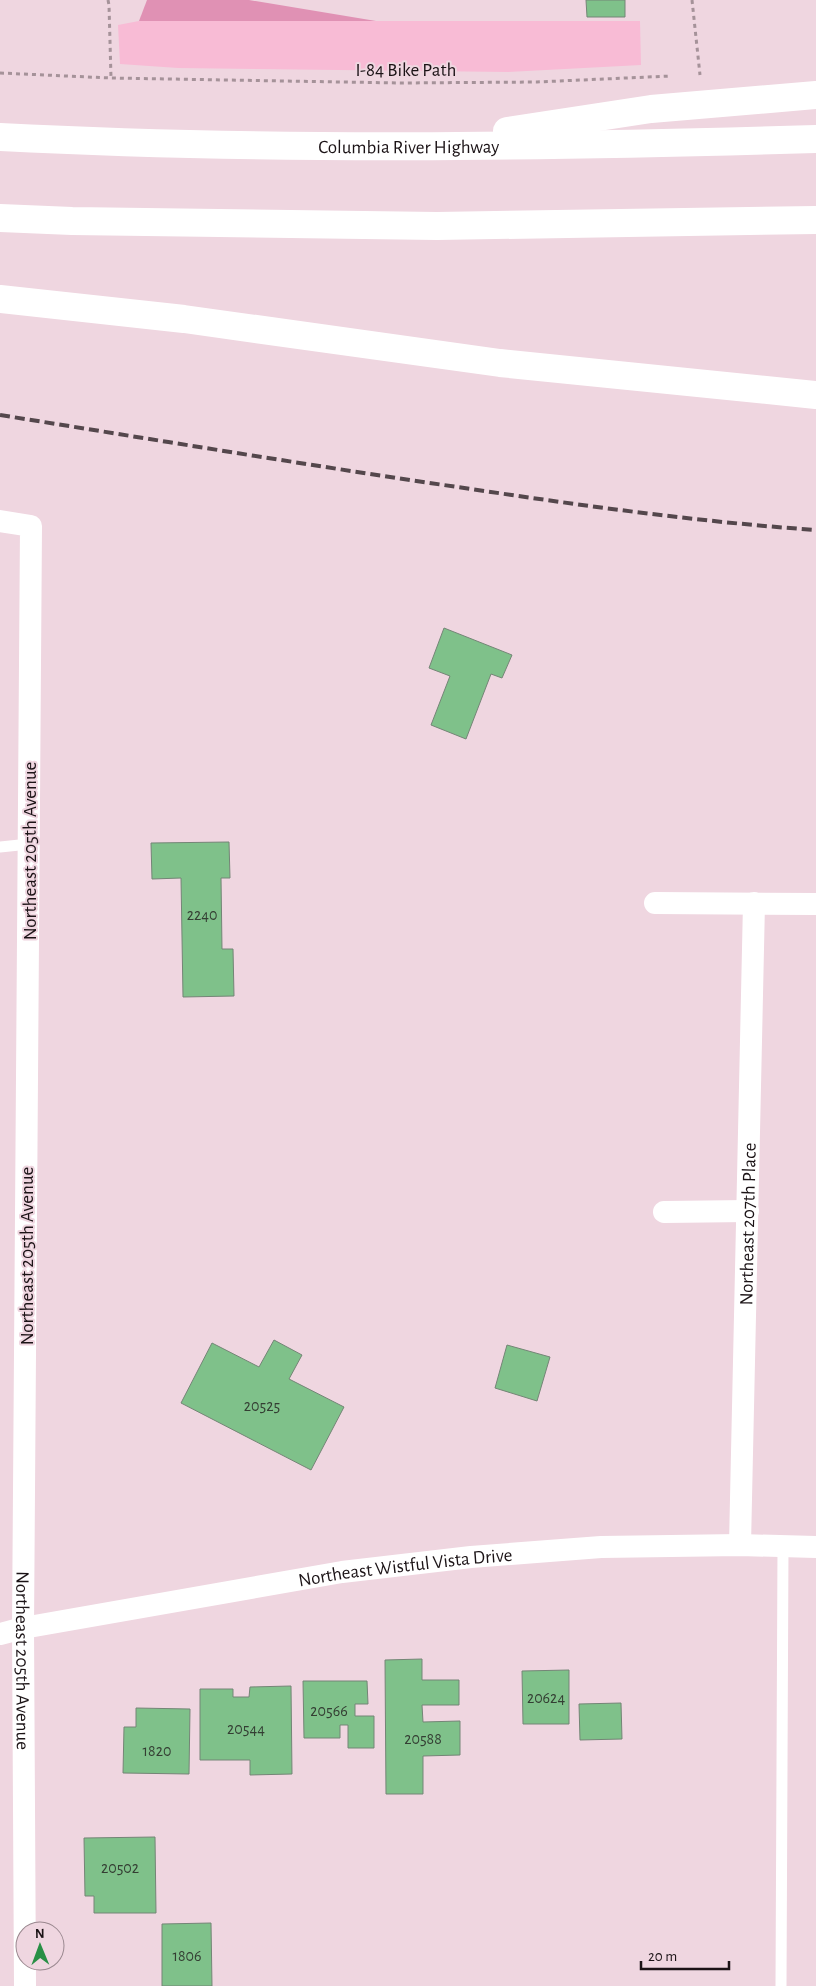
<svg xmlns="http://www.w3.org/2000/svg" width="816" height="1986" viewBox="0 0 816 1986" font-family="'Alegreya Sans',sans-serif">
	<rect width="100%" height="100%" fill="#efd6e0"/>
	<path fill="#f8bbd5" d="M139 21H640L641 65 508 72 178 68 120 64 118 25Z"/>
	<path fill="#e091b4" d="M147 0H249L376 21H139Z"/>
	<path fill="#7fc18a" stroke="#748576" d="M586 0H625V17H587Z
		M444 628 512 655 502 678 491 674 466 739 431 725 450 676 429 668Z
		M229 842 230 878H221L222 949H233L234 996 183 997 181 878 152 879 151 843Z
		M274 1340 302 1355 289 1379 344 1407 311 1470 181 1403 212 1343 259 1367Z
		M507 1345 550 1357 537 1401 495 1388Z
		M422 1659V1680H459V1705H422L423 1722 460 1721V1755L423 1756V1794H386L385 1660Z
		M569 1670V1724H523L522 1671Z
		M303 1681H367L368 1704H355V1716H374V1748H348V1725H340V1738H304Z
		M291 1686 292 1774 250 1775V1760H200V1689H233V1697H249L250 1687Z
		M621 1703 622 1739 580 1740 579 1704Z
		M136 1708 190 1709 189 1774 123 1773 124 1727H136Z
		M155 1837 156 1913H94V1896H85L84 1838Z
		M211 1923 212 1986H162V1924Z"/>
	<g fill="none" stroke-linecap="round" stroke-linejoin="round">
		<path stroke="#a59299" stroke-width="3" stroke-dasharray="4 4" stroke-linecap="butt" d="M108 0 109 5 111 78
			M692 0 700 75
			M0 73 111 78 400 83 537 82 671 76"/>
		<path stroke="#fff" stroke-width="11" d="M0 847 29 844
			M781 1986 783 1546"/>
		<g stroke="#fff" stroke-width="22">
			<path id="s1" d="M0 521 31 526 23 1628 25 1986"/>
			<path d="M655 903 816 904"/>
			<path d="M664 1212 748 1211"/>
			<path id="s2" d="M740 1545 754 903"/>
			<path id="s3" d="M0 1634 23 1628 342 1572 471 1557 601 1547 740 1545 816 1547"/>
		</g>
		<g stroke="#fff" stroke-width="28">
			<path d="M507 131 651 109 816 95"/>
			<path id="s4" d="M0 137C271 151 544 147 816 139"/>
			<path d="M0 218 72 221 437 226 816 220"/>
			<path d="M0 299 184 319 500 363 816 395"/>
		</g>
		<path stroke="#54474c" stroke-width="4" stroke-dasharray="10 5" stroke-linecap="butt" d="M0 415C157 440 313 466 471 489 585 506 700 522 816 530"/>
	</g>
	<g text-anchor="middle" stroke-width="4" stroke-linejoin="round" paint-order="stroke">
		<g font-size="16" fill="#343e33">
			<text x="202" y="920">2240</text>
			<text x="262" y="1411">20525</text>
			<text x="546" y="1703">20624</text>
			<text x="329" y="1716">20566</text>
			<text x="246" y="1734">20544</text>
			<text x="423" y="1744">20588</text>
			<text x="157" y="1756">1820</text>
			<text x="120" y="1873">20502</text>
			<text x="187" y="1961">1806</text>
		</g>
		<g font-size="19" fill="#1b1316" stroke="#efd6e0">
			<text x="406" y="76">I-84 Bike Path</text>
			<text dy="7" stroke="none"><textPath href="#s4" startOffset="409">Columbia River Highway</textPath></text>
			<text transform="translate(29 851) rotate(-90)" y="7">Northeast 205th Avenue</text>
			<text dy="7" stroke="none"><textPath href="#s2" startOffset="321">Northeast 207th Place</textPath></text>
			<text transform="translate(26 1256) rotate(-90)" y="7">Northeast 205th Avenue</text>
			<text dy="7" stroke="none"><textPath href="#s3" startOffset="411">Northeast Wistful Vista Drive</textPath></text>
			<text dy="7" stroke="none"><textPath href="#s1" startOffset="1166">Northeast 205th Avenue</textPath></text>
		</g>
	</g>
	<g transform="translate(40 1946) rotate(359)"><circle r="24" fill="#efd6e0" stroke="#9a888f"/>
	<path d="M0-4L9 19L0 12L-9 19Z" fill="#288f45"/>
	<text y="-8" font-size="14" font-weight="bold" text-anchor="middle" fill="#1b1316">N</text>
	</g>
	<path d="M641 1961v8h88v-8" fill="none" stroke="#1b1316" stroke-width="2.5"/>
	<text x="648" y="1961" font-size="15" fill="#1b1316" stroke="#efd6e0" stroke-width="4" paint-order="stroke">20 m</text>
</svg>
